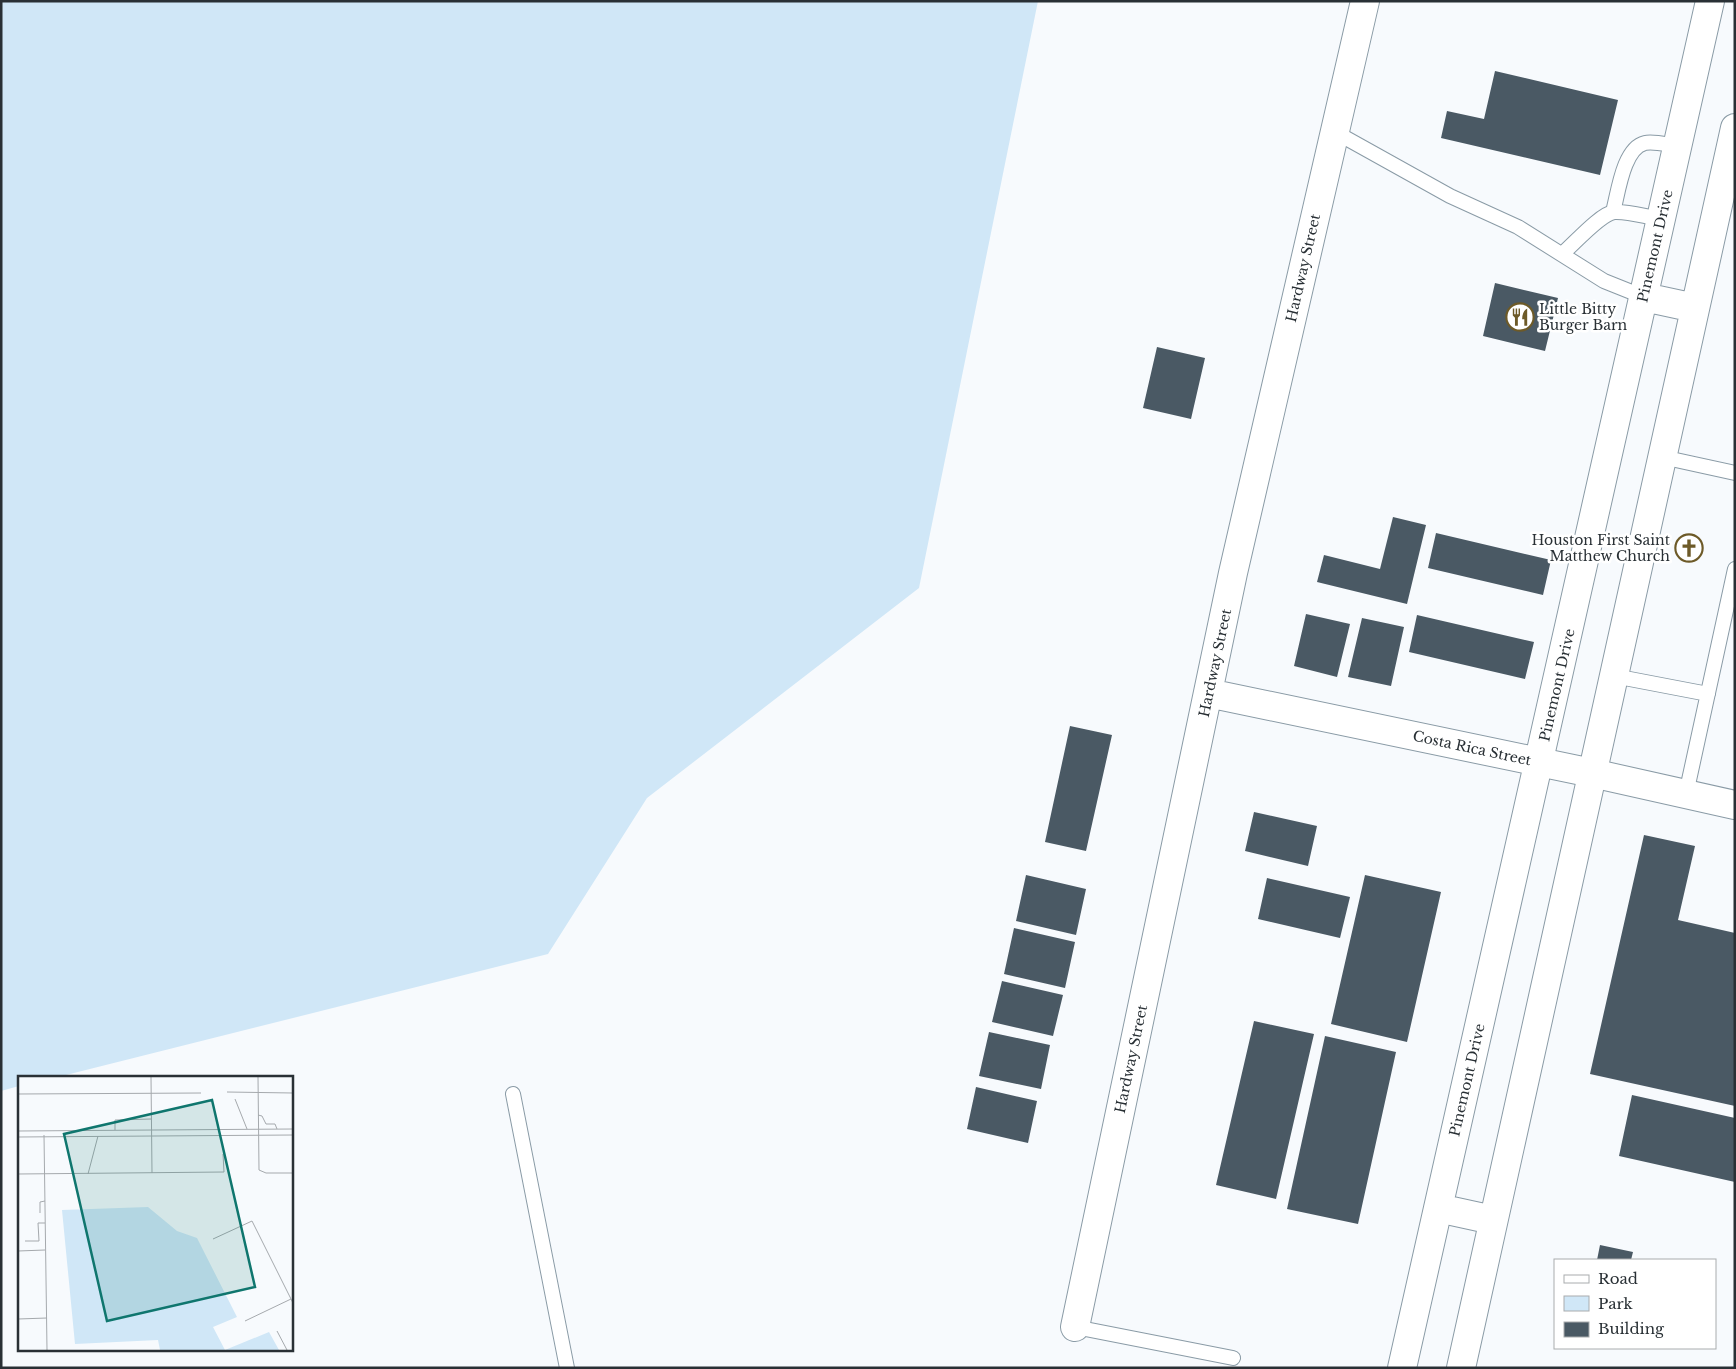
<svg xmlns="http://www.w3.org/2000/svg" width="1736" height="1369" viewBox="0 0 1736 1369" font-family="'Libre Baskerville',serif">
	<rect width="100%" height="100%" fill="#f7fafd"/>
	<path fill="#d0e7f7" d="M1 1H1038L919 588 647 798 548 954 54 1078H19V1086L1 1091Z"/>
	<path fill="#4a5964" d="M1495 71 1618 100 1600 175 1441 138 1447 111 1484 119Z
		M1495 283 1558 298 1545 351 1483 336Z
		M1157 347 1205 358 1191 419 1143 408Z
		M1393 517 1426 525 1407 604 1317 582 1324 555 1380 569Z
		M1436 533 1551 560 1543 595 1428 568Z
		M1306 614 1350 624 1337 677 1294 666Z
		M1417 615 1534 642 1525 679 1409 652Z
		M1362 618 1404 627 1391 686 1348 677Z
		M1070 726 1112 735 1086 851 1045 842Z
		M1254 812 1317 826 1308 866 1245 851Z
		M1644 835 1695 846 1678 920 1735 933V1106L1590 1074Z
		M1026 875 1086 889 1076 935 1016 921Z
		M1365 875 1441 892 1407 1042 1331 1024Z
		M1267 878 1350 897 1340 938 1258 919Z
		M1014 928 1075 942 1065 988 1004 974Z
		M1002 981 1063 995 1053 1036 992 1022Z
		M1254 1021 1314 1034 1276 1199 1216 1185Z
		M989 1032 1050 1045 1041 1089 979 1076Z
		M1325 1036 1396 1052 1358 1224 1287 1209Z
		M976 1087 1037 1101 1028 1143 967 1129Z
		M1632 1095 1735 1118V1182L1619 1156Z
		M1600 1245 1633 1252 1631 1260H1597Z"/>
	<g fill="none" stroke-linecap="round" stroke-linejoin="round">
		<g stroke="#8a9ba6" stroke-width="16">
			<path id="lane" d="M1335 132 1450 196 1518 227 1604 281 1644 297
				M1613 212C1618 194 1623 148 1645 143 1654 141 1668 145 1677 146
				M1562 254C1574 244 1600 214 1614 212 1629 211 1646 217 1661 219
				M1662 457 1735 473
				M1614 676 1708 694
				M1686 794 1735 569
				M513 1094 567 1368
				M1075 1327 1233 1358"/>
		</g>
		<g stroke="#8a9ba6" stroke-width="30">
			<path id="street" d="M1208 693 1592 773 1735 805
				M1075 1327 1233 573 1365 1"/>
		</g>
		<g stroke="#8a9ba6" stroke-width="30">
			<path id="secondary" d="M1644 297 1695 308
				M1438 1208 1493 1220
				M1402 1368 1710 1
				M1461 1368 1735 128"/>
		</g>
		<use href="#lane" stroke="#fff" stroke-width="14"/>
		<use href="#street" stroke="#fff" stroke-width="28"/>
		<use href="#secondary" stroke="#fff" stroke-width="28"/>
	</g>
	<defs>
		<g id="restaurant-ring" transform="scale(1.4375)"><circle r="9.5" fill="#fff" stroke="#6d5a28" stroke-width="1.5"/><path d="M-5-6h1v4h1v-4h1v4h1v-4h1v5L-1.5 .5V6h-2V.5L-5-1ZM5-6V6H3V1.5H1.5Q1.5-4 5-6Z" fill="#6d5a28"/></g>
		<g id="church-ring" transform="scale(1.4375)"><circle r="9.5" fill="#fff" stroke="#6d5a28" stroke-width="1.5"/><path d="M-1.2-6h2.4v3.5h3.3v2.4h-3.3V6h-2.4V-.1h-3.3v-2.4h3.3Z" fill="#6d5a28"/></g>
	</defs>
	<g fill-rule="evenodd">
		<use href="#restaurant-ring" x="1520" y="317"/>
		<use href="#church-ring" x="1689" y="548"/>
	</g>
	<g text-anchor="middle" stroke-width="5" stroke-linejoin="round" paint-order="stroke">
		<g font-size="14" fill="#293035" stroke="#fff">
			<text transform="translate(1655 246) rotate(-77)" y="5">Pinemont Drive</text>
			<text transform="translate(1303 268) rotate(-77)" y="5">Hardway Street</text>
			<text transform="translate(1215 663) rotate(-78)" y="5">Hardway Street</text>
			<text transform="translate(1557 685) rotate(-77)" y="5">Pinemont Drive</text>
			<text transform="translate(1472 748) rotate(12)" y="5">Costa Rica Street</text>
			<text transform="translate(1131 1059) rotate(-78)" y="5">Hardway Street</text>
			<text transform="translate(1467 1080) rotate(-77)" y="5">Pinemont Drive</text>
		</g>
		<g font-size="14" fill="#293035" stroke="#fff" text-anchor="start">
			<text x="1539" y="314">Little Bitty<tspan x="1539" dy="16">Burger Barn</tspan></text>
			<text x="1670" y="545" text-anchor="end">Houston First Saint<tspan x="1670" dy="16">Matthew Church</tspan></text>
		</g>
	</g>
	<g transform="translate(18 1076)">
		<rect width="275" height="275" fill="#f7fafd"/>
		<path d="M130 131 159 155 179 162 219 241 195 251 207 274 251 256 261 274H142L140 264 57 268 44 134Z" fill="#d0e7f7"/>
		<path fill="none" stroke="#a5a9ad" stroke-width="1" d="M133 1 134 97M240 1 241 94 248 97H275M209 16 275 17M0 18 183 17M217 23 229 53M240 39 244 40 248 48H257L259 53M97 54V44L133 43M0 55 275 53M26 59 29 274M0 61 275 59M0 98 206 96 205 78M70 98 80 60M22 137V126L27 125M195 163 234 145 275 227M7 165H21L20 147H27M0 175 27 174M0 243 29 242M227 245 273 223M259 255 269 274"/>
		<path fill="#0f766e" fill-opacity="0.15" stroke="#0f766e" stroke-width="2.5" d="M194 24 237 211 89 245 46 58Z"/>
		<rect width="275" height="275" fill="none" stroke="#293035" stroke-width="2.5"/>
	</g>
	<rect width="1736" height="1369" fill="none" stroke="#293035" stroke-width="5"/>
	<rect x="1554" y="1259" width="162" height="90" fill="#ffffff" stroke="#a9acae"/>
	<rect x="1564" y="1275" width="25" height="8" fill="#ffffff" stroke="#a9acae"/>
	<text x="1598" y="1284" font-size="15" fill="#293035">Road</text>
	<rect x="1564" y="1296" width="25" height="15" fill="#d0e7f7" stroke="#a9acae"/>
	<text x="1598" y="1309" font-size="15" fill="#293035">Park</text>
	<rect x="1564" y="1322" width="25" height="15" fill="#4a5964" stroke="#a9acae"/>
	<text x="1598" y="1334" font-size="15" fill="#293035">Building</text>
</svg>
